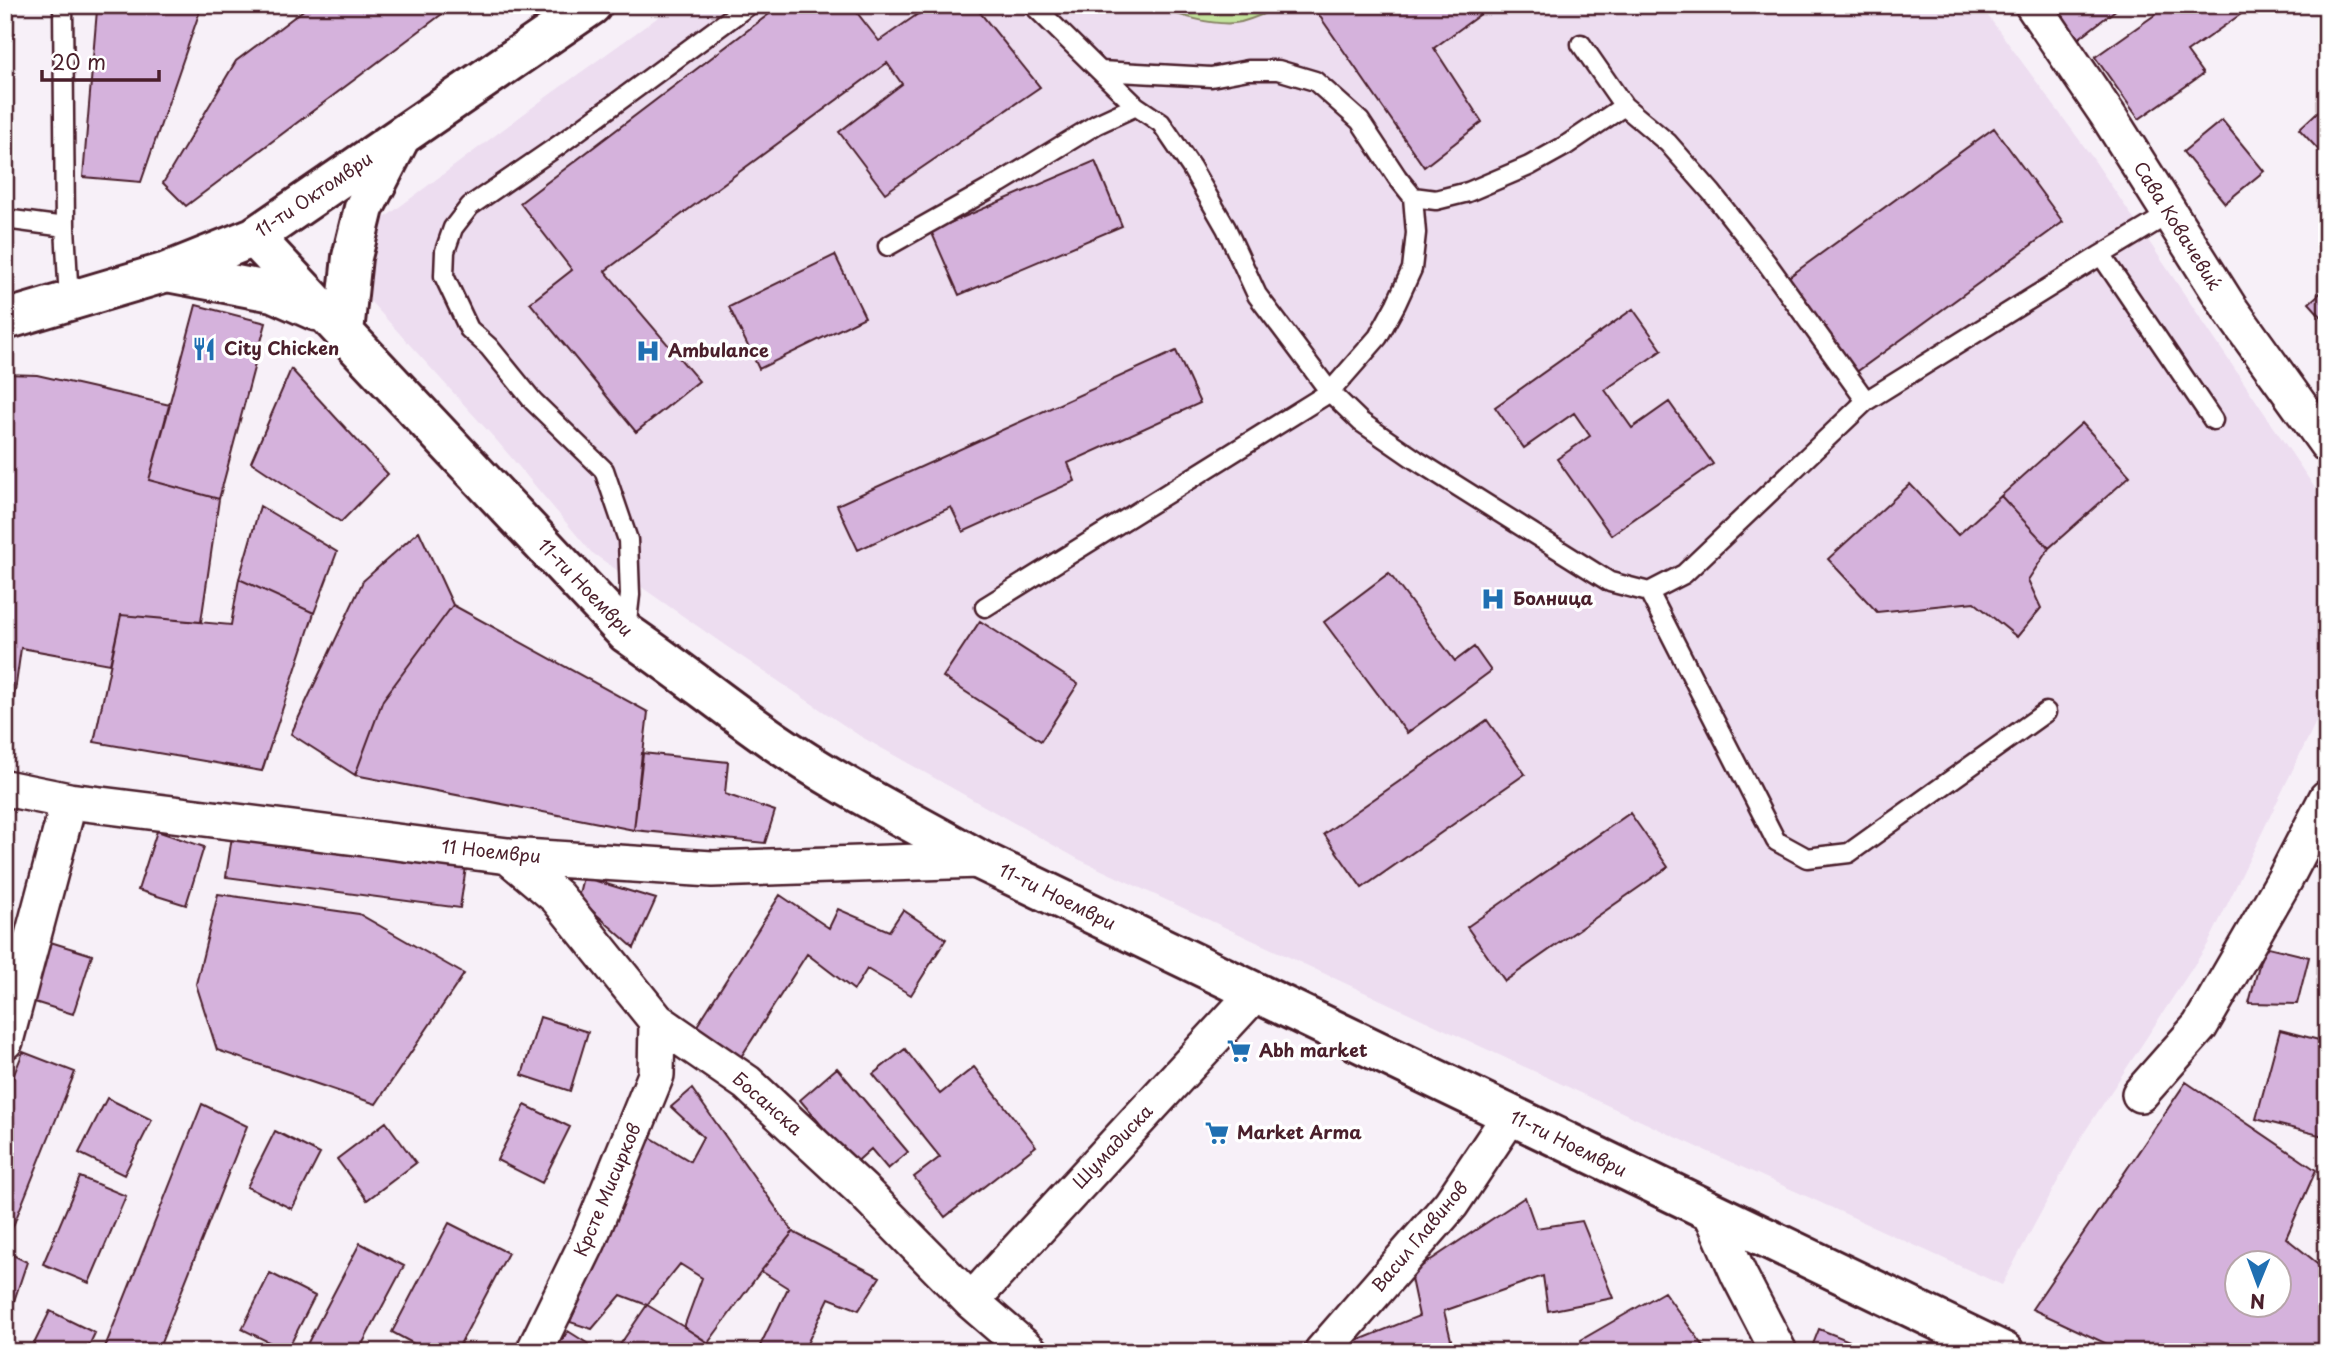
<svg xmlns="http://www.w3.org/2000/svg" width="2332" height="1357" viewBox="0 0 2332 1357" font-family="'Playpen Sans',sans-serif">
	<rect width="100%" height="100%" fill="#f7f0f8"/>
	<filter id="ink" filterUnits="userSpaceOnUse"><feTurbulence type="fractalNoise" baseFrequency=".0143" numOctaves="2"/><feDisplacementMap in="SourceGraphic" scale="14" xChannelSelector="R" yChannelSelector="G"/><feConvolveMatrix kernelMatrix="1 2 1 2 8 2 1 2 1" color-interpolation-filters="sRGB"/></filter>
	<g filter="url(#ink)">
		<path fill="#edddf0" d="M675 5H1980L2092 157 2327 506V699L2208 944 2082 1136 2002 1285 1669 1134 1078 859 860 736 726 646 591 552 498 442 331 258 545 98Z"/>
		<path fill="#c2e39c" stroke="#868164" stroke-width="2" d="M1151 5H1282C1269 12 1255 18 1241 22 1217 28 1174 14 1151 5Z"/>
		<path fill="#d5b2dc" stroke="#4a1f2b" stroke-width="2" fill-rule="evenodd" d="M136 5H202L141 182 83 177 97 10 135 11Z
			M310 5H454L186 206 163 183 236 61Z
			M781 5H851L879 41 931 5H974L1040 87 885 193 839 132 902 84 887 63 605 271 699 381 636 432 530 303 572 270 520 203Z
			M1312 5H1493L1434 48 1482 122 1424 167Z
			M2053 5H2122L2078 39Z
			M2169 5H2254L2187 52 2203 74 2139 119 2095 57Z
			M2327 103V159L2299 129Z
			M2222 120 2264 171 2225 203 2183 152Z
			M1994 128 2063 222 1855 373 1786 279Z
			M1095 161 1122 226 959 295 931 231Z
			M835 255 865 317 759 369 729 307Z
			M2327 287V323L2309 303Z
			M196 305 266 323 219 499 149 480Z
			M1633 309 1662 350 1605 390 1632 428 1669 402 1713 464 1611 535 1557 459 1590 436 1574 413 1524 448 1495 407Z
			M1176 351 1200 403 1068 463 1075 481 963 532 951 507 858 550 837 505Z
			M291 369 388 474 341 522 251 462Z
			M5 374 37 375 170 405 149 480 219 499 201 622 121 615 110 664 21 648 11 721 5 720Z
			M2082 423 2130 476 2049 548 2001 496Z
			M1910 484 1958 535 2001 496 2049 548 2028 580 2041 608 2017 637 1974 602 1877 612 1828 559Z
			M260 506 337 552 314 613 239 579Z
			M419 531 453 605 383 700 355 775 291 734 363 581Z
			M1389 573 1455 661 1474 647 1491 671 1407 733 1324 622Z
			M239 579 314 613 262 771 94 742 121 615 231 625Z
			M453 605 648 712 634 830 355 775 383 700Z
			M980 621 1078 684 1041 741 943 677Z
			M1487 720 1525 774 1362 888 1324 834Z
			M642 753 728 762 725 794 775 811 765 843 634 830Z
			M1630 813 1668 867 1505 981 1467 927Z
			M2327 822V873L2307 863Z
			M157 831 204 847 186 905 138 890Z
			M232 836 466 867 460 908 226 877Z
			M583 877 656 899 634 948 578 898Z
			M218 894 359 914 464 974 376 1104 217 1050 196 984Z
			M780 895 829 928 838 909 889 931 903 910 946 939 911 995 867 969 854 990 807 954 739 1060 695 1029Z
			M44 940 92 955 73 1014 25 999Z
			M2264 946 2309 957 2297 1004 2249 1003Z
			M2327 1011V1137L2256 1119 2280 1030 2319 1040Z
			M540 1017 588 1032 570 1091 522 1075Z
			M905 1049 940 1094 974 1067 1036 1146 945 1217 914 1177 940 1157 873 1074Z
			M23 1052 75 1072 5 1246V1097Z
			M837 1068 908 1152 888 1169 871 1149 854 1164 800 1100Z
			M2186 1082 2316 1170 2286 1238 2327 1271V1352H2124L2032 1309ZM2238 1262H2280V1304H2238Z
			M692 1089 793 1232 761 1271 708 1343 684 1327 702 1278 680 1264 647 1305 621 1295 592 1329 570 1322 648 1136 690 1161 703 1137 671 1107Z
			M107 1098 152 1120 124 1175 79 1153Z
			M202 1104 247 1126 159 1348 166 1352H103Z
			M525 1105 570 1127 542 1183 497 1160Z
			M386 1122 416 1163 367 1200 337 1159Z
			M275 1131 320 1154 292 1209 247 1187Z
			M80 1177 126 1196 89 1283 43 1264Z
			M1525 1197 1536 1228 1582 1221 1613 1298 1548 1311 1543 1276 1444 1311 1454 1352H1359L1354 1342 1419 1316 1410 1274Z
			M449 1223 508 1253 456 1352H429L392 1332Z
			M793 1232 880 1277 859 1310 829 1298 803 1352H757L788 1288 761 1271Z
			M360 1243 404 1266 358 1352H303Z
			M5 1251 27 1262 5 1328Z
			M270 1273 315 1296 287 1351 242 1329Z
			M1664 1292 1708 1352H1583L1581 1340Z
			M647 1305 684 1327 723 1352H615Z
			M50 1311 95 1333 86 1352H30Z
			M1819 1329 1860 1345 1858 1352H1810Z
			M568 1331 601 1352H554Z"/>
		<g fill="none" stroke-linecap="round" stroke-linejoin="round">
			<g stroke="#4a1f2b" stroke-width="23">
				<path id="lane" d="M63 5 65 227
					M1033 5 1100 71 1211 77 1248 70H1278L1315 81 1360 121 1397 177 1413 197 1436 200 1468 192 1529 166 1565 146 1624 106
					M1581 44 1624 106 1668 143 1712 193 1766 262 1866 401
					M1100 71 1136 106 1161 123 1191 167 1226 228 1257 295 1330 392 1361 422 1416 460 1610 582 1649 592 1684 574 1866 401 2101 255 2213 420
					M5 219 65 227 69 301
					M888 246 1000 183 1097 124 1136 106
					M2101 255 2169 214
					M1649 592 1776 841 1807 858 1849 853 2046 712
					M985 607 1330 392 1378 337 1396 304 1412 269 1416 233 1413 197
					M626 630 630 595 628 540 604 470 533 401 489 347 469 329 444 276 445 251 453 228 470 206 559 145 749 5"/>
			</g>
			<g stroke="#4a1f2b" stroke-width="40">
				<path id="street" d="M2033 5 2107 114 2230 309 2327 444
					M5 788 69 801 508 856 712 869 980 860
					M508 856 557 897 657 1021 747 1083 862 1190 971 1301 1030 1352
					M5 1041 69 801
					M2140 1094 2200 1026 2285 879 2327 798
					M1711 1212 1739 1275 1779 1352
					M971 1301 1255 993
					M534 1352 588 1241 656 1075 657 1021
					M1322 1352 1451 1204 1510 1116"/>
			</g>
			<g stroke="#4a1f2b" stroke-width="44">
				<path id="secondary" d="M254 237 626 633C676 667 723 705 773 740 838 785 911 821 980 860L2004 1352
					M167 272 273 292 316 311
					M5 320 167 272 254 237 592 5
					M344 332 352 257 364 208 399 140"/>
			</g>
			<use href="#lane" stroke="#fff" stroke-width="18"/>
			<use href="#street" stroke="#fff" stroke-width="35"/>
			<use href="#secondary" stroke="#fff" stroke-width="38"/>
		</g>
	</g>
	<defs>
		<g id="restaurant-bare" transform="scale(1.89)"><path d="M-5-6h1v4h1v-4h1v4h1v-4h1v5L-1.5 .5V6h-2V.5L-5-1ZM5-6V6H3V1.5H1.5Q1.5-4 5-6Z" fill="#1f6fb2" stroke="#fff" stroke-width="2.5" paint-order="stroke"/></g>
		<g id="hospital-bare" transform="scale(1.89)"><path d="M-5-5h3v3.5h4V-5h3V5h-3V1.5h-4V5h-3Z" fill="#1f6fb2" stroke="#fff" stroke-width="2.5" paint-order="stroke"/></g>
		<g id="supermarket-bare" transform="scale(1.89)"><path d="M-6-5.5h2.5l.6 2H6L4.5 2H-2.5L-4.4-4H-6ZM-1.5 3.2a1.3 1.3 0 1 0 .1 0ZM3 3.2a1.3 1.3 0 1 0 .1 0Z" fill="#1f6fb2" stroke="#fff" stroke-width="2.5" paint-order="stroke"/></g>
	</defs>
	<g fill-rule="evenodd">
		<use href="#restaurant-bare" x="204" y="349"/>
		<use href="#hospital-bare" x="648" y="351"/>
		<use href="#hospital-bare" x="1493" y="599"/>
		<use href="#supermarket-bare" x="1239" y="1051"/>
		<use href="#supermarket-bare" x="1217" y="1133"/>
	</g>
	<g text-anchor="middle" stroke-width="7" stroke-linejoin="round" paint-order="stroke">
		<g font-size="18" fill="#4a1f2b" stroke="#fff">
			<text transform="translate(314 195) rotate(-34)" y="6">11-ти Октомври</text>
			<text transform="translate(2177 226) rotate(58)" y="6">Сава Ковачевиќ</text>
			<text transform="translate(585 588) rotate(46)" y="6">11-ти Ноември</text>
			<text transform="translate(491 852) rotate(6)" y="6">11 Ноември</text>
			<text transform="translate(1057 897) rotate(26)" y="6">11-ти Ноември</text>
			<text transform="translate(767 1104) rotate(41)" y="6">Босанска</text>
			<text transform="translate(1568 1144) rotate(26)" y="6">11-ти Ноември</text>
			<text transform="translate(1113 1147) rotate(-47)" y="6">Шумадиска</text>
			<text transform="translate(608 1190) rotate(-67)" y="6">Крсте Мисирков</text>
			<text transform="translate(1420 1237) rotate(-50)" y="6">Васил Главинов</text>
		</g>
		<g font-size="18" font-weight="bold" fill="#4a1f2b" stroke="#fff" text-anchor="start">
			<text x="224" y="355">City Chicken</text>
			<text x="668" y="357">Ambulance</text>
			<text x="1513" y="605">Болница</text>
			<text x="1259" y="1057">Abh market</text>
			<text x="1237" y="1139">Market Arma</text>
		</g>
	</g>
	<rect width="2332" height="1357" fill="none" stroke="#fff" stroke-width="28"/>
	<rect x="14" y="14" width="2304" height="1329" fill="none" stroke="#4a1f2b" stroke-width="2.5" filter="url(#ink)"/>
	<g transform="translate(2258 1284) rotate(181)"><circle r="33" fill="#ffffff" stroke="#b7a5aa" stroke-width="2"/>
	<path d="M0-5L12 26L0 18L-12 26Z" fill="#1f6fb2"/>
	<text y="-10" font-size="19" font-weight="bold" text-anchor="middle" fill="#4a1f2b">N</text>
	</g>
	<path d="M42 70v10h117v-10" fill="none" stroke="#4a1f2b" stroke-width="3.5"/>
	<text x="52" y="70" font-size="21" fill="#4a1f2b" stroke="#ffffff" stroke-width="5" paint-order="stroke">20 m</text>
</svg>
